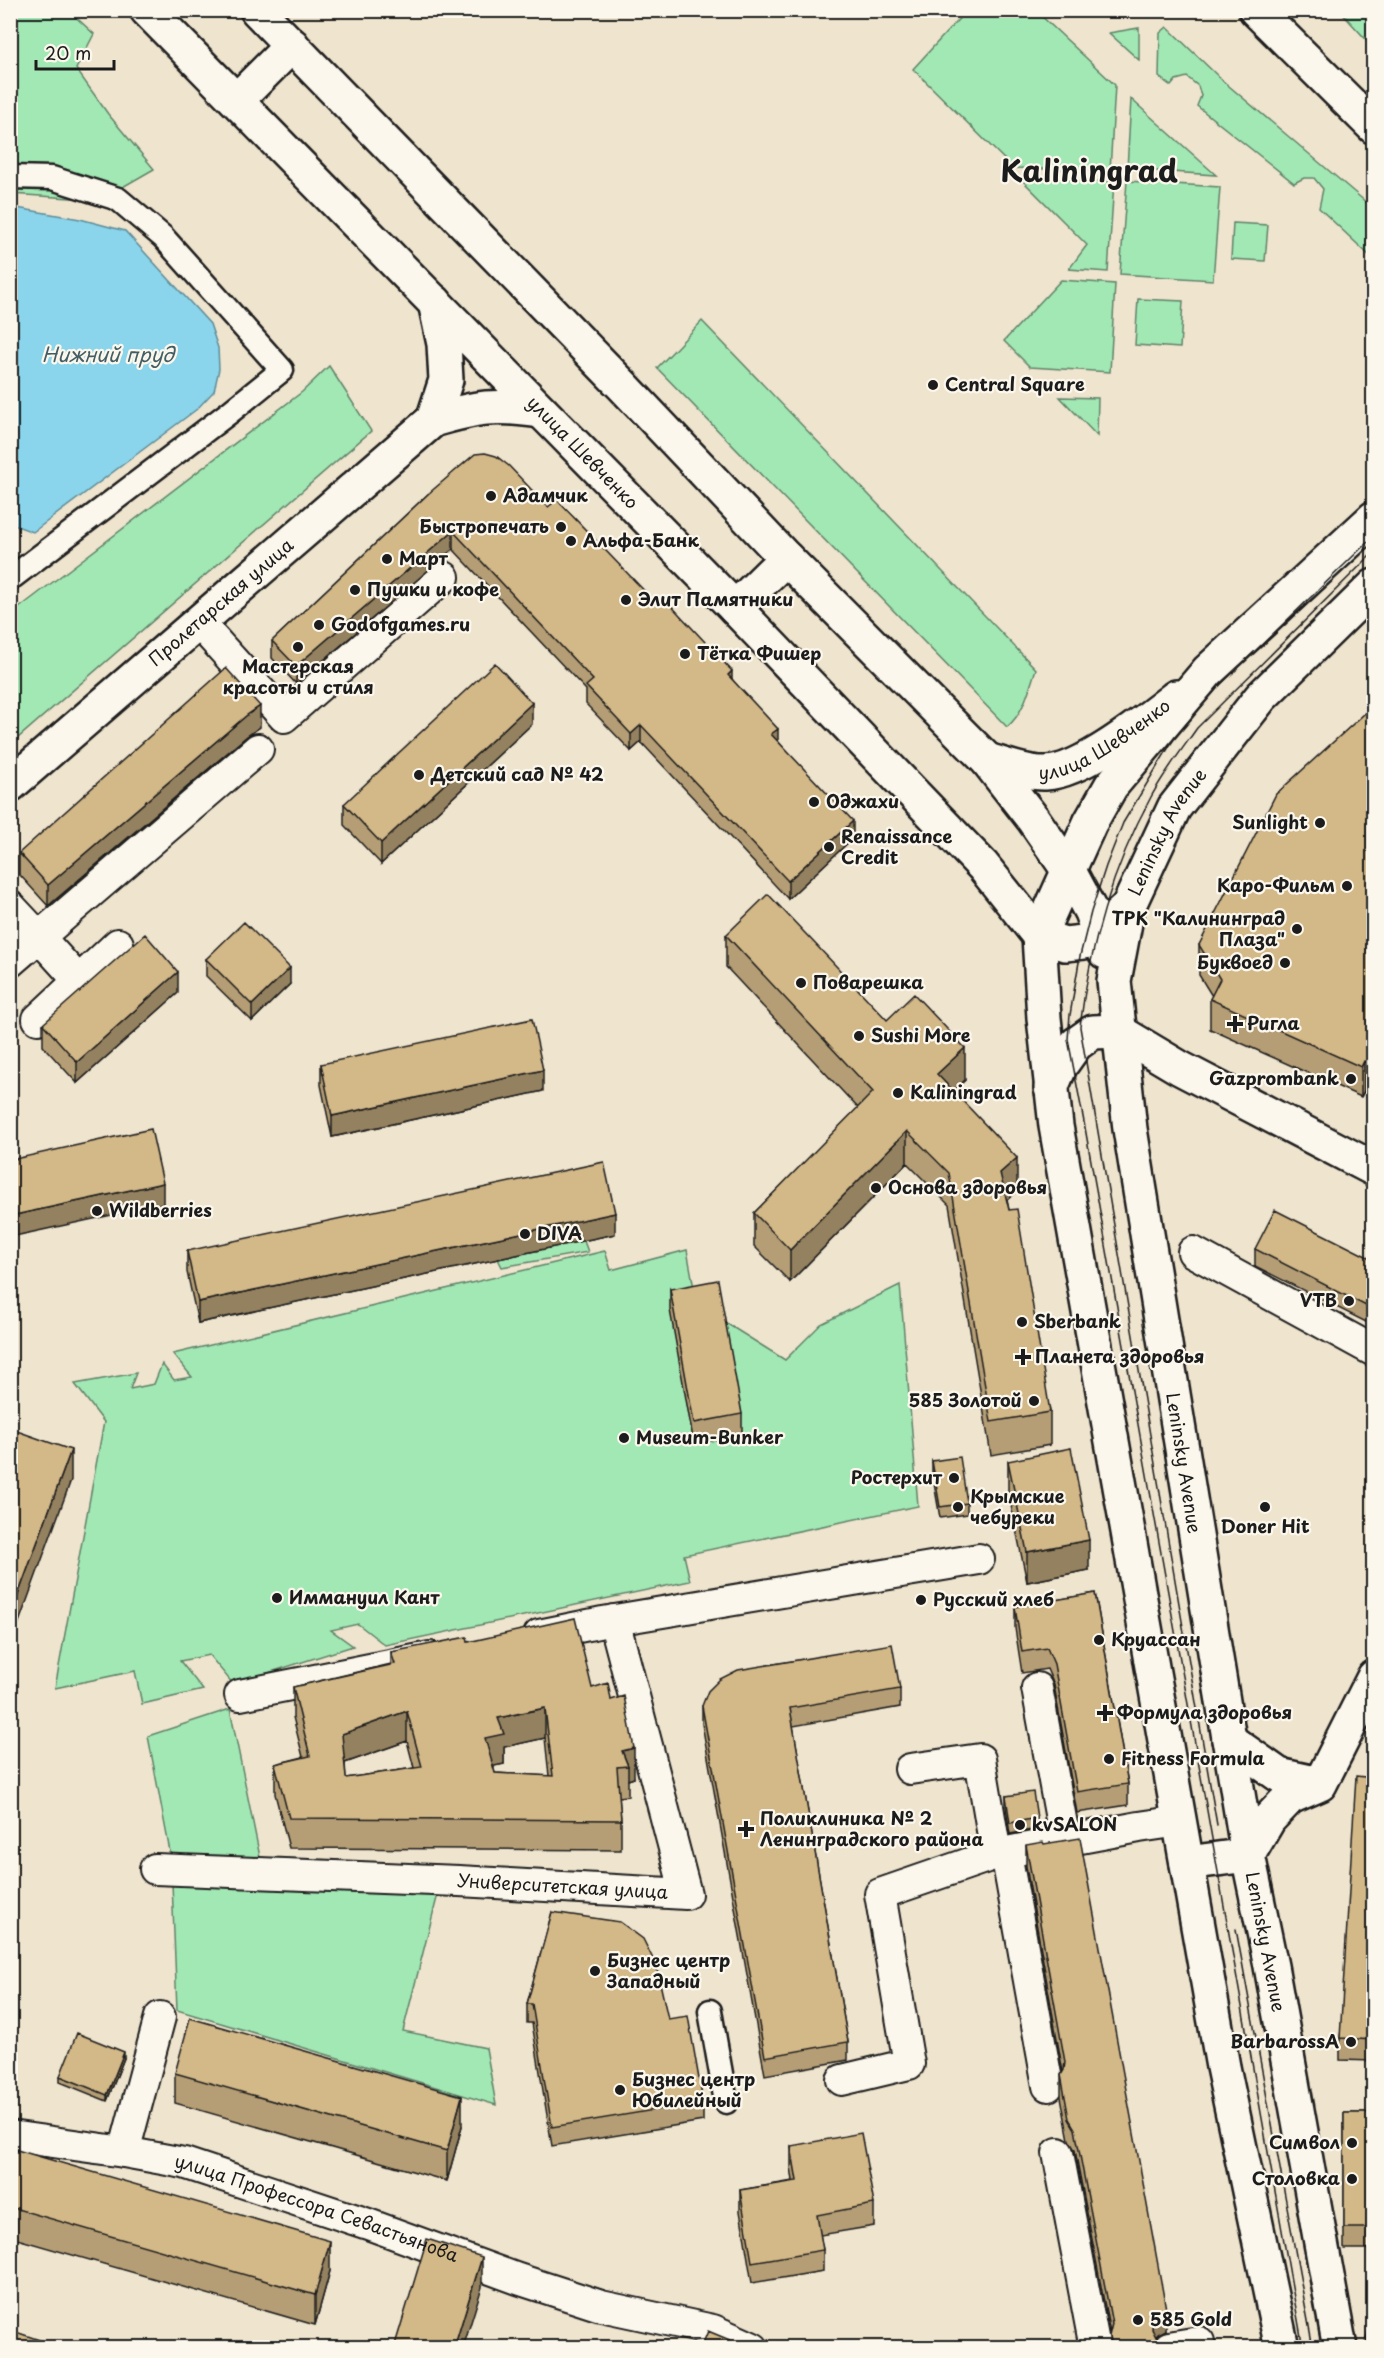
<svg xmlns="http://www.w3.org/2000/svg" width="1384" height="2358" viewBox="0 0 1384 2358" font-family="'Playpen Sans',sans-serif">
	<rect width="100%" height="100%" fill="#efe4ce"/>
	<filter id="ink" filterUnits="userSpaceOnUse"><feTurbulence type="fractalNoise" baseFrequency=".0167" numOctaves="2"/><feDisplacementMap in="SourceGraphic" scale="12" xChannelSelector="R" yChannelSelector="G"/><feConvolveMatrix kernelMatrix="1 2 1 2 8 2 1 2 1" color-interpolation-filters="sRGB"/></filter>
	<g filter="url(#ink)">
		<path fill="#a2e8b4" stroke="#5f8268" stroke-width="1.5" d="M10 11H69L94 34 76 69 108 114 154 169 100 200 11 194Z
			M966 11H1013L1017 14 1020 11H1036L1115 85 1110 171 1013 168 913 69Z
			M1340 11H1373V47Z
			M1167 27 1223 81 1373 208V255L1371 257 1319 208 1323 189 1314 178H1304L1294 183 1197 106 1201 96 1198 86 1187 77 1176 80 1171 86 1159 77 1160 33Z
			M1139 28V60L1109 33Z
			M1131 99 1216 175 1127 169Z
			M1019 177 1114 182 1108 272 1069 269 1087 245Z
			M1127 181 1220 187 1213 280 1120 274Z
			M1233 223 1268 225 1265 261 1231 259Z
			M1061 280 1115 284 1110 372 1030 367 1004 341Z
			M1138 299 1183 301 1180 348 1135 345Z
			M702 321 1036 669C1029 689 1024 713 1007 727L657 368Z
			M329 366 371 431 11 744V614L302 392Z
			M1060 397 1098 398 1097 436Z
			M577 1222 588 1252 502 1267 490 1243Z
			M687 1250 697 1305 785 1360 821 1324 900 1285 918 1506 684 1555 690 1581 385 1645 358 1624 331 1630 353 1646 233 1684 209 1655 180 1661 203 1690 142 1704 135 1671 55 1688 104 1422 75 1384 136 1373 130 1389 154 1384 162 1364 174 1380 192 1377 173 1354 605 1251 611 1270Z
			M230 1709 265 1882 439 1890 403 2031 486 2048 496 2105 177 2010 171 1857 148 1736Z"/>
		<path fill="#8ad5eb" stroke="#5e8b98" stroke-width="1.5" d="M11 207 80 219 125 231 210 324 218 348 219 369 214 391 197 409 33 532 11 524Z"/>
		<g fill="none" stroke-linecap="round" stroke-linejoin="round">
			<g stroke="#1c1c1c" stroke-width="27">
				<path id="pedestrian" d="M10 177 52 178 118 199 163 237 282 370 230 412 10 579
					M710 2011 726 2102"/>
			</g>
			<g stroke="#1c1c1c" stroke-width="34">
				<g id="minor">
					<path d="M199 623 284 717 444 577"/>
					<path d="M10 906 39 937 10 962"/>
					<path d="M79 981 39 937 258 749"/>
					<path d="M38 1019 118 944"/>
					<path d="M1193 1252 1374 1351"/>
					<path d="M539 1635 603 1622 979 1559"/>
					<path d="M1037 1688 1065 1841"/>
					<path d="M240 1695 430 1657"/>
					<path d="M910 1769 980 1759 996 1854"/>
					<path d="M1006 1853 1048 2086"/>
					<path id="s1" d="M155 1869 459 1881 686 1894 614 1620"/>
					<path d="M842 2080 909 2064 880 1894 996 1854 1139 1827 1180 1821"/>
					<path id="s2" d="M10 2136 124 2152 184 2163 368 2224 518 2279 601 2306 713 2330 753 2348"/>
					<path d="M124 2152 160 2017"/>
					<path d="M1058 2153 1095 2348"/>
					<path d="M1169 2347 1199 2342"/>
				</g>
			</g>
			<g stroke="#1c1c1c" stroke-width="38">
				<path id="tertiary" d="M1051 1088 1061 1065 1076 1044 1093 1032 1118 1031 1180 1068 1374 1169
					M1229 1740 1279 1775 1320 1784
					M1187 1863 1248 1855 1269 1819 1290 1797 1320 1784 1374 1677"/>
			</g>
			<g stroke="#1c1c1c" stroke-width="38">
				<g id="secondary">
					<path id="s3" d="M147 10 735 608 983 866 1039 936 1065 944 1084 942 1099 933 1128 907"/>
					<path d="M257 10 623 386 786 558 987 760 1033 819 1069 871 1091 912 1105 952"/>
					<path d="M237 100 292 45"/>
					<path d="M433 420 446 380 444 344 435 302"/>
					<path d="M735 608 786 558"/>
					<path id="s4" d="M987 760C1005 765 1027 774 1046 773 1082 772 1148 719 1176 697"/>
					<path id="s5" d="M10 785 433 420C476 407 496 404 541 411"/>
				</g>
			</g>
			<g stroke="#1c1c1c" stroke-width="38">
				<g id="primary">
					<path d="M1256 10 1374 127"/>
					<path d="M1282 2348 1223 2067 1056 1126 1044 1018 1039 936 1090 823 1111 786 1208 671 1374 518"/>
					<path id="s6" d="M1340 2348 1271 1966 1248 1855 1130 1129 1114 981 1128 907 1174 808 1261 697 1374 586"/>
				</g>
			</g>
			<use href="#pedestrian" stroke="#fbf7ec" stroke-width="22"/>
			<use href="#minor" stroke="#fbf7ec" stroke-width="30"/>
			<use href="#tertiary" stroke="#fbf7ec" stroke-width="33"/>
			<use href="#secondary" stroke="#fbf7ec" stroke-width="33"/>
			<use href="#primary" stroke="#fbf7ec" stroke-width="33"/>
			<path stroke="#1c1c1c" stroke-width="1.5" d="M1217 1825 1080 1027C1089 949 1113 866 1151 797 1164 773 1181 751 1197 728L1374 552
				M1236 1929 1313 2348
				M1303 2348 1084 1122 1068 1039 1070 1015 1080 956 1091 912 1106 866 1123 823 1175 737 1219 686 1374 536"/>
		</g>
		<path fill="#b59e75" stroke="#1c1c1c" stroke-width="1.5" fill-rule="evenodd" d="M428 494 548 507 658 605 732 679 778 741 853 838 788 899 641 742 631 751 586 704V690L453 549 296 684 272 658V641Z
			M1374 705V1096L1364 1091 1361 1097 1210 1029V999L1212 996 1199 975V945Z
			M532 724 381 864 344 825V804Z
			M260 727 247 736 48 906 19 874V853Z
			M726 935 887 1020 965 1080 954 1091 1017 1191 1007 1200 1050 1412V1445L991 1455 949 1205 907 1163 790 1282 754 1246V1213L858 1108 726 967Z
			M206 959 290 984 252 1021 206 976Z
			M178 993 77 1083 43 1046V1024Z
			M321 1064 543 1091 332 1137 321 1085Z
			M615 1234 198 1323 187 1272V1251Z
			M1255 1249 1374 1260V1326L1255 1266Z
			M670 1289 742 1414V1435L694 1444 670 1310Z
			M932 1461 967 1503V1514L940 1518 932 1472Z
			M1008 1461 1089 1570 1027 1582 1008 1491Z
			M1095 1593 1128 1784V1805L1077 1813 1054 1685 1047 1669 1022 1673 1015 1628V1607Z
			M468 1642 592 1688 611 1700 634 1778 628 1780V1796L619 1797 621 1820V1850L289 1848 275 1794V1764L303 1757 293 1717V1687L391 1664V1652ZM545 1738 549 1776 495 1773 493 1766 504 1764V1747ZM407 1741 414 1768 346 1778 345 1763Z
			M900 1689V1707L793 1726 848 2042V2060L765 2075 702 1724V1706Z
			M1374 1778V2061L1340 2060V2038Z
			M1006 1796 1037 1818V1829L1010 1834 1006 1807Z
			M1026 1845 1166 2330 1158 2334 1156 2337 1172 2348H1109L1110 2333 1075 2150 1069 2140 1061 2097V2075L1063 2072 1026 1866Z
			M552 1912 668 2019 703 2102V2121L552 2146 532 2023H527V2004Z
			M124 2058 107 2101 60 2082V2076Z
			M175 2073 462 2126 447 2181 175 2103Z
			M1344 2113H1374V2249H1344Z
			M791 2146 874 2204V2226L820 2235 823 2250V2271L752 2283 740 2211V2190L793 2181 791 2167Z
			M10 2148 330 2271 315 2325 10 2237Z"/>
		<path fill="#94815f" stroke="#1c1c1c" stroke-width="1.5" d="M453 531V549L296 684V666Z
			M732 671V688L728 675Z
			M532 703V724L381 864V843Z
			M260 706V727L247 736 48 906V885L247 715Z
			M641 725V742L631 751V734Z
			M778 729V746L771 734Z
			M853 821V838L788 899V881Z
			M290 968V984L252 1021V1005Z
			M178 972V993L77 1083V1062Z
			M965 1048V1080L937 1107V1074Z
			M1364 1061V1091L1361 1097V1067Z
			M543 1070V1091L332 1137V1116Z
			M907 1131V1163L790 1282V1250Z
			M1017 1158V1191L1000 1206V1173Z
			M163 1183V1204L10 1237V1216Z
			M615 1213V1234L198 1323V1302Z
			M71 1450V1480L10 1647V1617Z
			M1089 1540V1570L1027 1582V1552Z
			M545 1708V1738L504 1747V1764L485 1768V1738L498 1718Z
			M407 1711V1741L342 1764V1734Z
			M634 1748V1778L628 1780V1766L622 1751Z
			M124 2052V2058L107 2101V2095Z
			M462 2096V2126L447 2181V2151Z
			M330 2241V2271L315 2325V2295Z
			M482 2257V2287L463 2348H454Z
			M1166 2309V2330L1158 2334 1153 2340 1152 2329 1153 2319 1158 2313Z"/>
		<path fill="#d3b888" stroke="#1c1c1c" stroke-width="1.5" fill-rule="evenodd" d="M485 453 496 456 509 466 548 507 557 500 658 605 665 599 732 671 728 675 778 729 771 734 853 821 788 881 641 725 631 734 586 686 593 680 453 531 296 666 272 641 428 494 475 454Z
			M495 663 532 703 381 843 344 804Z
			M226 668 260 706 247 715 48 885 19 853Z
			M1374 705V1066L1364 1061 1361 1067 1210 999 1220 979 1199 945 1276 794Z
			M768 894 887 1020 914 994 965 1048 937 1074 1017 1158 1000 1173 1009 1210 1017 1209 1050 1412 991 1422 949 1173 907 1131 790 1250 754 1213 873 1092 726 935Z
			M244 922 290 968 252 1005 206 959Z
			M145 934 178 972 77 1062 43 1024Z
			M532 1019 543 1070 332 1116 321 1064Z
			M151 1129 163 1183 10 1216V1160Z
			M604 1162 615 1213 198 1302 187 1251Z
			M1275 1210 1374 1260V1310L1255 1249Z
			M718 1280 742 1414 694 1423 670 1289Z
			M14 1430 71 1450 10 1617V1439Z
			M1071 1448 1089 1540 1027 1552 1008 1461Z
			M960 1457 967 1503 940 1507 932 1461Z
			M1095 1593 1128 1784 1077 1792 1054 1664 1047 1648 1022 1652 1015 1607Z
			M575 1618 592 1688 608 1683 611 1700 624 1696 634 1748 622 1751 628 1766 617 1767 621 1820 289 1818 275 1764 310 1756 293 1687 395 1664 391 1652 467 1637 468 1642ZM545 1708 553 1776 495 1773 485 1738 504 1734 498 1718ZM407 1711 422 1767 346 1778 342 1734Z
			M892 1644 900 1689 790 1708 848 2042 765 2057 702 1706 708 1691 720 1679 738 1670Z
			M1356 1776 1374 1778V2040L1340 2038Z
			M1033 1792 1037 1818 1010 1823 1006 1796Z
			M1080 1838 1166 2309 1158 2313 1153 2319 1152 2329 1156 2337 1162 2342 1172 2343V2348H1111L1109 2336 1112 2324 1075 2129 1069 2119 1061 2075 1064 2070 1065 2062 1026 1845 1043 1842 1044 1844Z
			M552 1912 620 1922 643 1939 656 1965 668 2019 688 2016 703 2102 552 2127 532 2004H527Z
			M190 2018 462 2096 447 2151 175 2073Z
			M77 2033 124 2052 107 2095 60 2076Z
			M1344 2113H1374V2228H1344Z
			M861 2133 874 2204 817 2215 823 2250 752 2262 740 2190 797 2181 791 2146Z
			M10 2148 330 2241 315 2295 10 2207Z
			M427 2239 482 2257 454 2348H394Z
			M1374 2319V2348H1368L1366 2340 1369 2326Z
			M10 2330 63 2348H10Z
			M708 2331 749 2348H701Z"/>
	</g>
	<g fill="#1c1c1c" stroke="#fbf7ec" stroke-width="2">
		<circle cx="933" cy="385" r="6"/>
		<circle cx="491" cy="496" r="6"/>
		<circle cx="561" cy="527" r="6"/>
		<circle cx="571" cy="541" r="6"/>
		<circle cx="387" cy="559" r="6"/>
		<circle cx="355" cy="590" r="6"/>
		<circle cx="626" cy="600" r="6"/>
		<circle cx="319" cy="625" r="6"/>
		<circle cx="298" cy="647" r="6"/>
		<circle cx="685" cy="654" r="6"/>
		<circle cx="419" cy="775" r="6"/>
		<circle cx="814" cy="802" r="6"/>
		<circle cx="1320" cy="823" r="6"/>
		<circle cx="829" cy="847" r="6"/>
		<circle cx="1347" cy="886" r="6"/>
		<circle cx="1297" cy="929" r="6"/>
		<circle cx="1285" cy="963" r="6"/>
		<circle cx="801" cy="983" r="6"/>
		<path d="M1232 1015h6v6h6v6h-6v6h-6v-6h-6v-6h6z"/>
		<circle cx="859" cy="1036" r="6"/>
		<circle cx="1351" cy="1079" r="6"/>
		<circle cx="898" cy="1093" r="6"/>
		<circle cx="876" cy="1188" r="6"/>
		<circle cx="97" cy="1211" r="6"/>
		<circle cx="525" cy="1234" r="6"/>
		<circle cx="1349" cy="1301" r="6"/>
		<circle cx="1022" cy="1322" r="6"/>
		<path d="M1020 1348h6v6h6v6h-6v6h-6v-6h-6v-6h6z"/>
		<circle cx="1034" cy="1401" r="6"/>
		<circle cx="624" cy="1438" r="6"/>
		<circle cx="954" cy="1478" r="6"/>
		<circle cx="958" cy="1507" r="6"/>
		<circle cx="1265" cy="1507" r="6"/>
		<circle cx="277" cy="1598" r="6"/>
		<circle cx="921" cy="1600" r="6"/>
		<circle cx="1099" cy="1640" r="6"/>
		<path d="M1102 1704h6v6h6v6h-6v6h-6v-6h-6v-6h6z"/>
		<circle cx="1109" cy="1759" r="6"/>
		<circle cx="1020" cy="1825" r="6"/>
		<path d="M743 1820h6v6h6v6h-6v6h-6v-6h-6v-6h6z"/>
		<circle cx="595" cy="1971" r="6"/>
		<circle cx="1351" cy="2042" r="6"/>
		<circle cx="620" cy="2090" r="6"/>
		<circle cx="1352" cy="2143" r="6"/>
		<circle cx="1352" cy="2179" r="6"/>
		<circle cx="1138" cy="2320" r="6"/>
	</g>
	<g text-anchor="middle" stroke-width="4.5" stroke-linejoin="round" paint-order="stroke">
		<g font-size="18" font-weight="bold" fill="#1c1c1c" stroke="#fbf7ec" text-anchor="start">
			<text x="945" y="391">Central Square</text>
			<text x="503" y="502">Адамчик</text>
			<text x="549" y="533" text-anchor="end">Быстропечать</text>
			<text x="583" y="547">Альфа-Банк</text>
			<text x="399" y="565">Март</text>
			<text x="367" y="596">Пушки и кофе</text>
			<text x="638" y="606">Элит Памятники</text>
			<text x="331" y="631">Godofgames.ru</text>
			<text x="697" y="660">Тётка Фишер</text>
			<text x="298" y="673" text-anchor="middle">Мастерская<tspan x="298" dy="21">красоты и стиля</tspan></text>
			<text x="431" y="781">Детский сад № 42</text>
			<text x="826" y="808">Оджахи</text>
			<text x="1308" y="829" text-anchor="end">Sunlight</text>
			<text x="841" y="843">Renaissance<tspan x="841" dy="21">Credit</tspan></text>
			<text x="1335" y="892" text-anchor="end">Каро-Фильм</text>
			<text x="1285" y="925" text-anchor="end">ТРК "Калининград<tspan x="1285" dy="21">Плаза"</tspan></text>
			<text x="1273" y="969" text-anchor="end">Буквоед</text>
			<text x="813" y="989">Поварешка</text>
			<text x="1247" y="1030">Ригла</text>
			<text x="871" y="1042">Sushi More</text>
			<text x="1339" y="1085" text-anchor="end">Gazprombank</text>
			<text x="910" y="1099">Kaliningrad</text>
			<text x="888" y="1194">Основа здоровья</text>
			<text x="109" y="1217">Wildberries</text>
			<text x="537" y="1240">DIVA</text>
			<text x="1337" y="1307" text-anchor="end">VTB</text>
			<text x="1034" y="1328">Sberbank</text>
			<text x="1035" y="1363">Планета здоровья</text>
			<text x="1022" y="1407" text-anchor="end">585 Золотой</text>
			<text x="636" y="1444">Museum-Bunker</text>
			<text x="942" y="1484" text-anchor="end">Ростерхит</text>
			<text x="970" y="1503">Крымские<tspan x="970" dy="21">чебуреки</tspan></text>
			<text x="1265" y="1533" text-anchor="middle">Doner Hit</text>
			<text x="289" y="1604">Иммануил Кант</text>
			<text x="933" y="1606">Русский хлеб</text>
			<text x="1111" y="1646">Круассан</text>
			<text x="1117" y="1719">Формула здоровья</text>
			<text x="1121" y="1765">Fitness Formula</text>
			<text x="760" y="1825">Поликлиника № 2<tspan x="760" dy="21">Ленинградского района</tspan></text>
			<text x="1032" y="1831">kvSALON</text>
			<text x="607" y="1967">Бизнес центр<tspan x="607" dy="21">Западный</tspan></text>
			<text x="1339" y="2048" text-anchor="end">BarbarossA</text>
			<text x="632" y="2086">Бизнес центр<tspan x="632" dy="21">Юбилейный</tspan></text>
			<text x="1340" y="2149" text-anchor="end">Символ</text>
			<text x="1340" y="2185" text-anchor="end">Столовка</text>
			<text x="1150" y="2326">585 Gold</text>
		</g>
		<g font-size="18" fill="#1c1c1c" stroke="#fbf7ec">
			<text dy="6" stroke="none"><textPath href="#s3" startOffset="621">улица Шевченко</textPath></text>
			<text dy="6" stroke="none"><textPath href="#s5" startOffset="279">Пролетарская улица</textPath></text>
			<text dy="6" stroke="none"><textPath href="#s4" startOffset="128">улица Шевченко</textPath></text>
			<text dy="6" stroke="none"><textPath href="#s6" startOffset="1546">Leninsky Avenue</textPath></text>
			<text transform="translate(1183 1463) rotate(81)" y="6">Leninsky Avenue</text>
			<text dy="6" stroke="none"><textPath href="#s1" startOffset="408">Университетская улица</textPath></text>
			<text transform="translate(1265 1942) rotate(79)" y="6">Leninsky Avenue</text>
			<text dy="6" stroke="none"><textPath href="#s2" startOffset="316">улица Профессора Севастьянова</textPath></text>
		</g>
		<g font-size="20" font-style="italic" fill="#425d64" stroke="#fbf7ec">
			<text x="108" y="362">Нижний пруд</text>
		</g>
		<g font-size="30" font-weight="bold" fill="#1c1c1c" stroke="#fbf7ec">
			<text x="1089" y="182">Kaliningrad</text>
		</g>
	</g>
	<rect width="1384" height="2358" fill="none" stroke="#fbf7ec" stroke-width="36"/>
	<rect x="18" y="18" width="1348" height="2322" fill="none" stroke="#1c1c1c" stroke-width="2" filter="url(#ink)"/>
	<path d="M36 60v9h78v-9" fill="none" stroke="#1c1c1c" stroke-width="3"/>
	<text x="45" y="60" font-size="18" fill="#1c1c1c" stroke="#fbf7ec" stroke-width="4.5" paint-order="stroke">20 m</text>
</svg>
